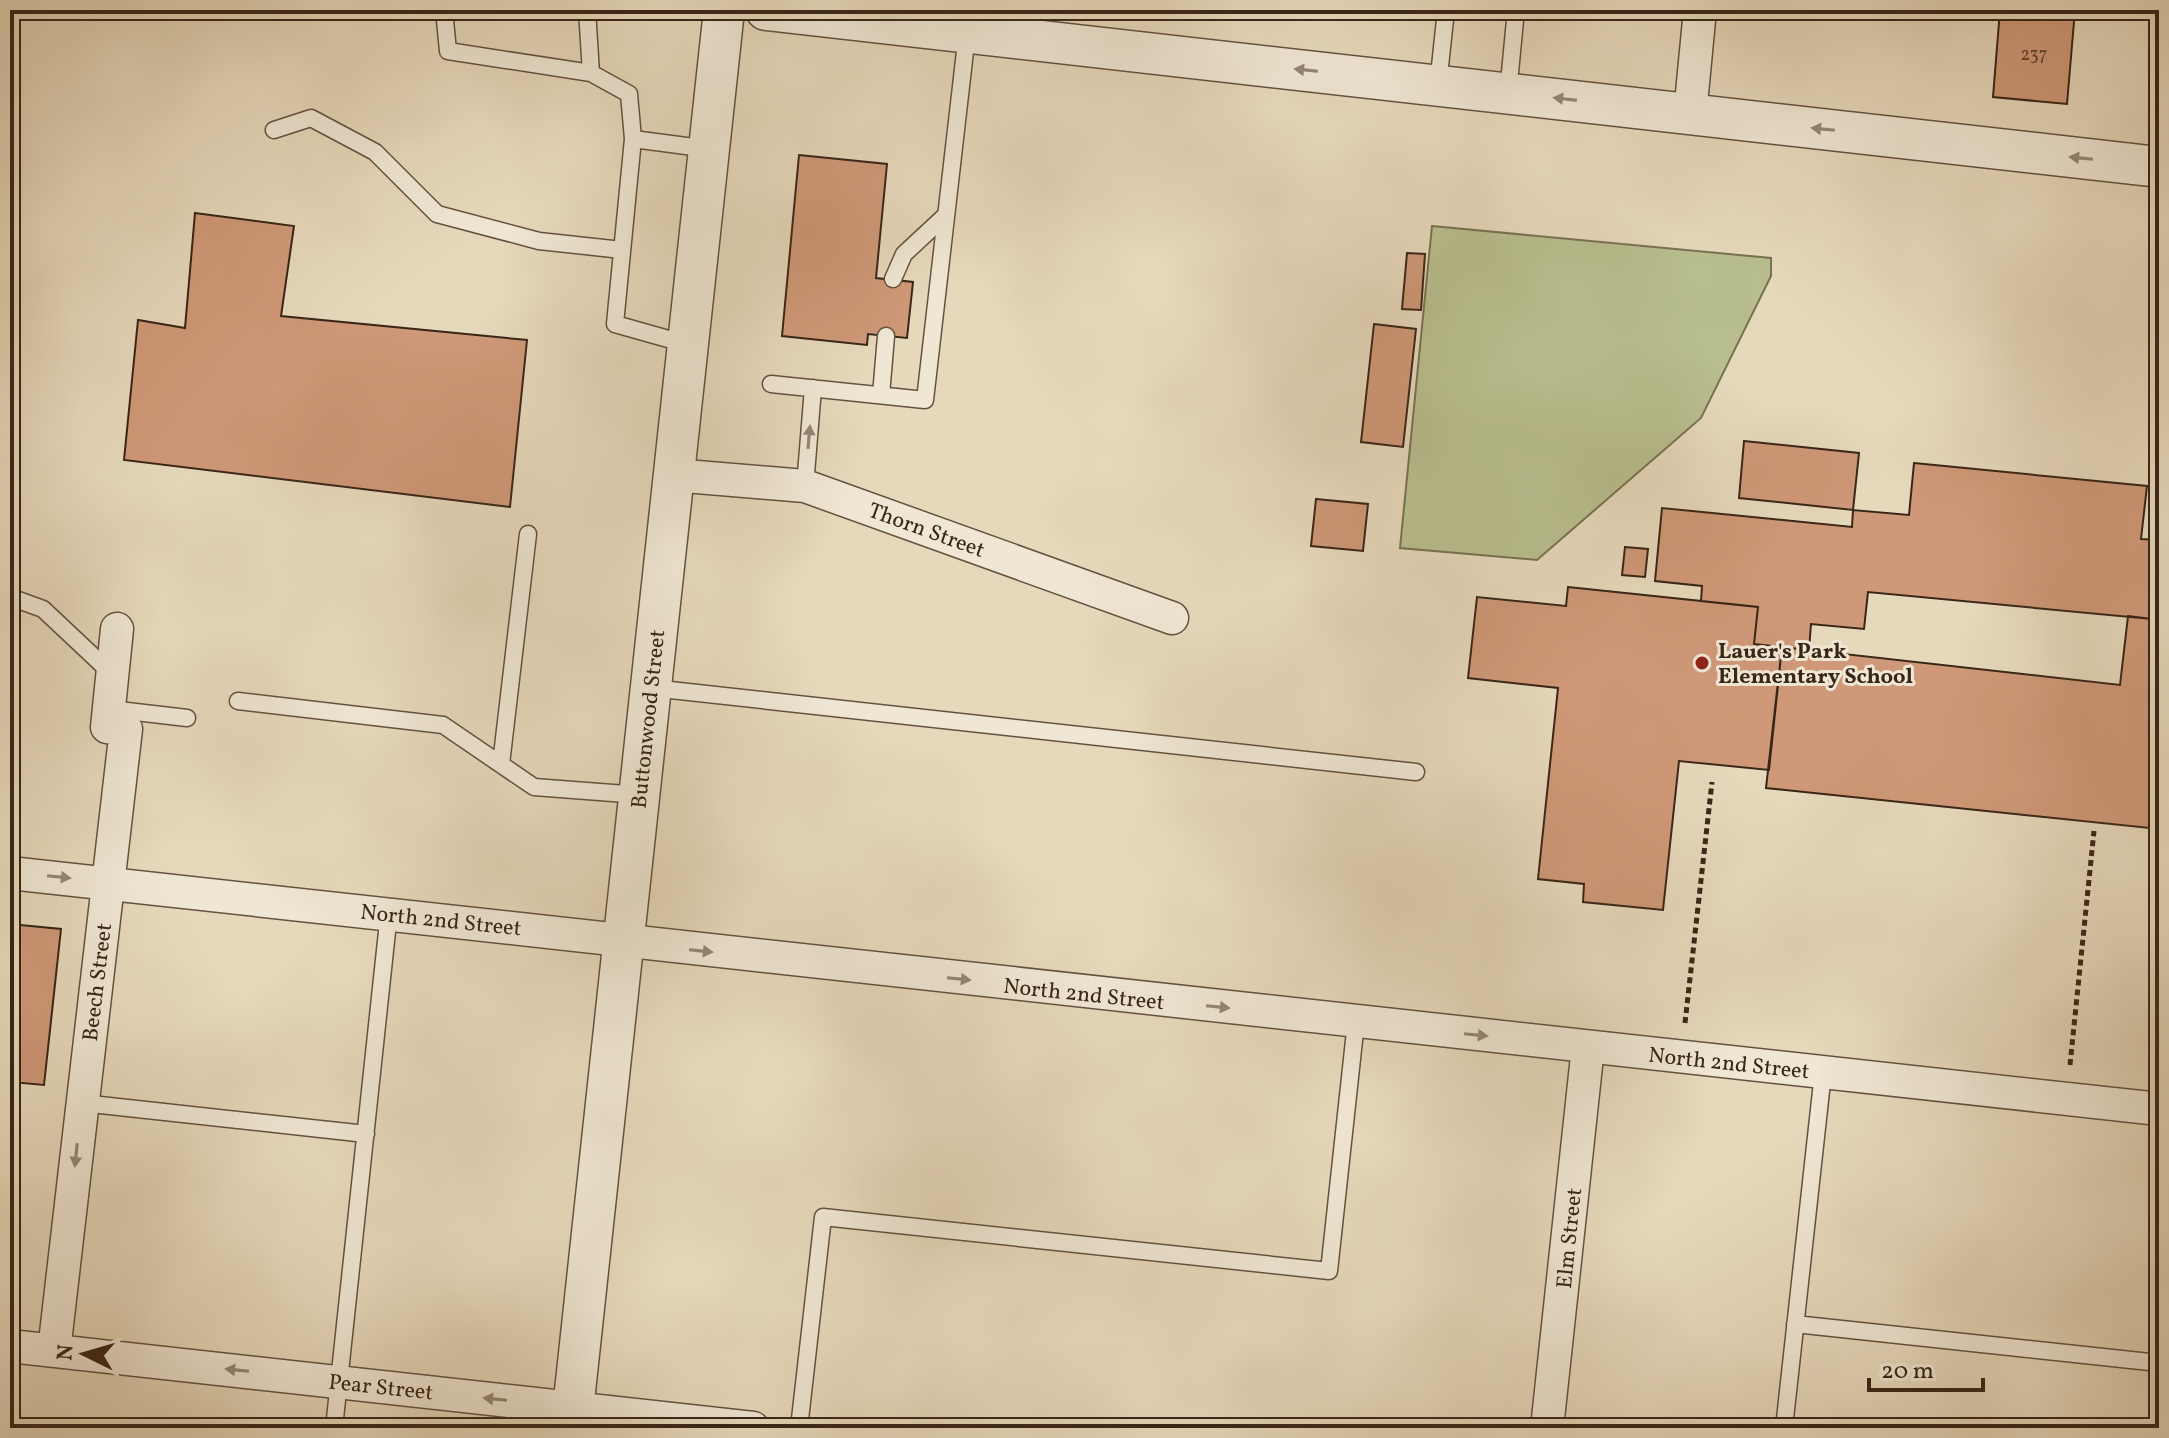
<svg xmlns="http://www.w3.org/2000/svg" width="2169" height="1438" viewBox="0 0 2169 1438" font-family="Vollkorn,serif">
	<rect width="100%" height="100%" fill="#e6d8bb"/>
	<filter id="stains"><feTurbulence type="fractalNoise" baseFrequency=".0025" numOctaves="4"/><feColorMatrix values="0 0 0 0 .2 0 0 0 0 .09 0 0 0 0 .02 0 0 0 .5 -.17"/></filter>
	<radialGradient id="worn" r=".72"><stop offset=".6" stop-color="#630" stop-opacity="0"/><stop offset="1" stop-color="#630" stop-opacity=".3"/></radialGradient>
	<path fill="#b8be8e" stroke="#787252" stroke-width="2" d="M1432 226 1771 258V276L1701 418 1537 560 1400 548Z"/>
	<path fill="#cf9878" stroke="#382617" stroke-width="2" d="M2000 10H2075L2067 104 1993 97Z
		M799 155 887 164 876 278 913 282 907 338 868 334 867 345 782 336Z
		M195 213 294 226 281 316 527 340 510 507 124 460 138 320 185 328Z
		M1407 253 1425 254 1421 310 1402 309Z
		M1374 324 1416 329 1403 447 1361 442Z
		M1744 441 1859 453 1853 510 1739 498Z
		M1914 463 2147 486 2141 539 2158 540 2159 607H2152L2151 619 1868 592 1864 629 1811 624 1809 650 1754 644 1758 607 1701 601 1702 586 1655 581 1662 508 1852 527 1853 510 1909 515Z
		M1316 499 1368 504 1363 551 1311 546Z
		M1625 547 1648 549 1645 577 1622 575Z
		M1568 587 1758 607 1754 644 1782 647 1769 770 1679 761 1663 910 1583 902 1584 884 1538 879 1558 688 1468 678 1477 597 1566 606Z
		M2128 616 2159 620V829L1766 788 1782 647 2120 685Z
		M10 924 61 929 44 1085 12 1082 11 1096Z"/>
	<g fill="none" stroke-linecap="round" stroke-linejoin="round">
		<g stroke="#645240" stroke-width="19">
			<path id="service" d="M444 10 448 51 591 73
				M587 10 591 73 629 94 633 139
				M1438 85 1446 10
				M1508 93 1516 10
				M274 130 311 118 375 152 437 214 539 241 622 250
				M893 279 904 254 946 215
				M686 344 615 324 633 139 709 149
				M771 384 925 400 967 34
				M881 395 886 336
				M805 486 813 388
				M10 597 43 609 111 673
				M652 688 1416 772
				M238 701 443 725 534 787 639 795
				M110 709 187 718
				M501 764 528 534
				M82 1103 366 1134
				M1795 1324 2159 1363
				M334 1428 389 913
				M799 1428 823 1217 1329 1271 1356 1022
				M1784 1428 1823 1073"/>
		</g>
		<g stroke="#645240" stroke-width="35">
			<path id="minor" d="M1690 114 1700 10
				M673 475 805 486 1172 618
				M10 873 2159 1109
				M10 1346 753 1428
				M54 1351 126 729 107 727 117 629
				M1547 1428 1588 1047"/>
		</g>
		<g stroke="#645240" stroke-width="43">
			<path id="tertiary" d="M766 10 2159 167
				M571 1428 724 10"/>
		</g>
		<path stroke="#382617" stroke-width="5" stroke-dasharray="6 4" stroke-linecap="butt" d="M1685 1023 1712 782
			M2070 1065 2094 831"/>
		<use href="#service" stroke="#efe6d3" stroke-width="16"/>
		<use href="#minor" stroke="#efe6d3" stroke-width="32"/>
		<use href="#tertiary" stroke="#efe6d3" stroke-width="40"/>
	</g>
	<defs><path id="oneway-solid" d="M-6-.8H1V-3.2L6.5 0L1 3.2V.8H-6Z" transform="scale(2)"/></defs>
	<g fill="#948675">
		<use href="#oneway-solid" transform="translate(1306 70) rotate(-174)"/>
		<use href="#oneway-solid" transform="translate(1565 99) rotate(-173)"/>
		<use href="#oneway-solid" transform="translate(1823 129) rotate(-174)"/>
		<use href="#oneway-solid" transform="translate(2081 158) rotate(-174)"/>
		<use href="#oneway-solid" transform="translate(809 437) rotate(-85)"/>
		<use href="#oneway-solid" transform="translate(59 877) rotate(6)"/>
		<use href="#oneway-solid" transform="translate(701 951) rotate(6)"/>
		<use href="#oneway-solid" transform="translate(959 979) rotate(6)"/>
		<use href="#oneway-solid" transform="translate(1218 1007) rotate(6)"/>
		<use href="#oneway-solid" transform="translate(1476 1035) rotate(6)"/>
		<use href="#oneway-solid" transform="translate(76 1155) rotate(96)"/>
		<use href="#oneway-solid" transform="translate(237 1370) rotate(-174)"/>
		<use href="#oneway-solid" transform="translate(495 1399) rotate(-174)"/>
	</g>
	<circle fill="#8f2418" stroke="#efe6d3" stroke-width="3" cx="1702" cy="663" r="8"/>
	<g text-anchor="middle" stroke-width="6" stroke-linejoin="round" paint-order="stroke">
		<g font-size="18" fill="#5e422f">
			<text x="2034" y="60">237</text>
		</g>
		<g font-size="22" fill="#382617" stroke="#efe6d3">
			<text transform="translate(927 529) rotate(20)" y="8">Thorn Street</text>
			<text transform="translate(647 719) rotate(-84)" y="8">Buttonwood Street</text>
			<text transform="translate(441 919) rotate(6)" y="8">North 2nd Street</text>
			<text transform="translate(96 982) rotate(-83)" y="8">Beech Street</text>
			<text transform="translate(1084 993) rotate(6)" y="8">North 2nd Street</text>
			<text transform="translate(1729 1062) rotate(6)" y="8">North 2nd Street</text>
			<text transform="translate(1568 1238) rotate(-84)" y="8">Elm Street</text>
			<text transform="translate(381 1386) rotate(6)" y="8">Pear Street</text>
		</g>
		<g font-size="22" font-weight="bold" fill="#382617" stroke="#efe6d3" text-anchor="start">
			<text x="1718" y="658">Lauer's Park<tspan x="1718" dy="25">Elementary School</tspan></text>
		</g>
	</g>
	<rect width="2169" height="1438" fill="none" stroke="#e6d8bb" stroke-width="40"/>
	<rect x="12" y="12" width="2145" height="1414" fill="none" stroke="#382617" stroke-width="4"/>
	<rect x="20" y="20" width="2129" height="1398" fill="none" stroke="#382617" stroke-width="2"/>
	<g transform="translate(84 1354) rotate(275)" stroke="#efe6d3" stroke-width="6" paint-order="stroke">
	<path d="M0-6L14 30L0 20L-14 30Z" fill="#382617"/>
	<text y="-12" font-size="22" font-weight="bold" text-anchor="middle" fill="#382617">N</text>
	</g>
	<path d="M1869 1378v12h114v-12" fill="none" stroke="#382617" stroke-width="4"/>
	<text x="1881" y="1378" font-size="24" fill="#382617" stroke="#efe6d3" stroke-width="6" paint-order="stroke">20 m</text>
	<rect width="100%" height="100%" filter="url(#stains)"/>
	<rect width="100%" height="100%" fill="url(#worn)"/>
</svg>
